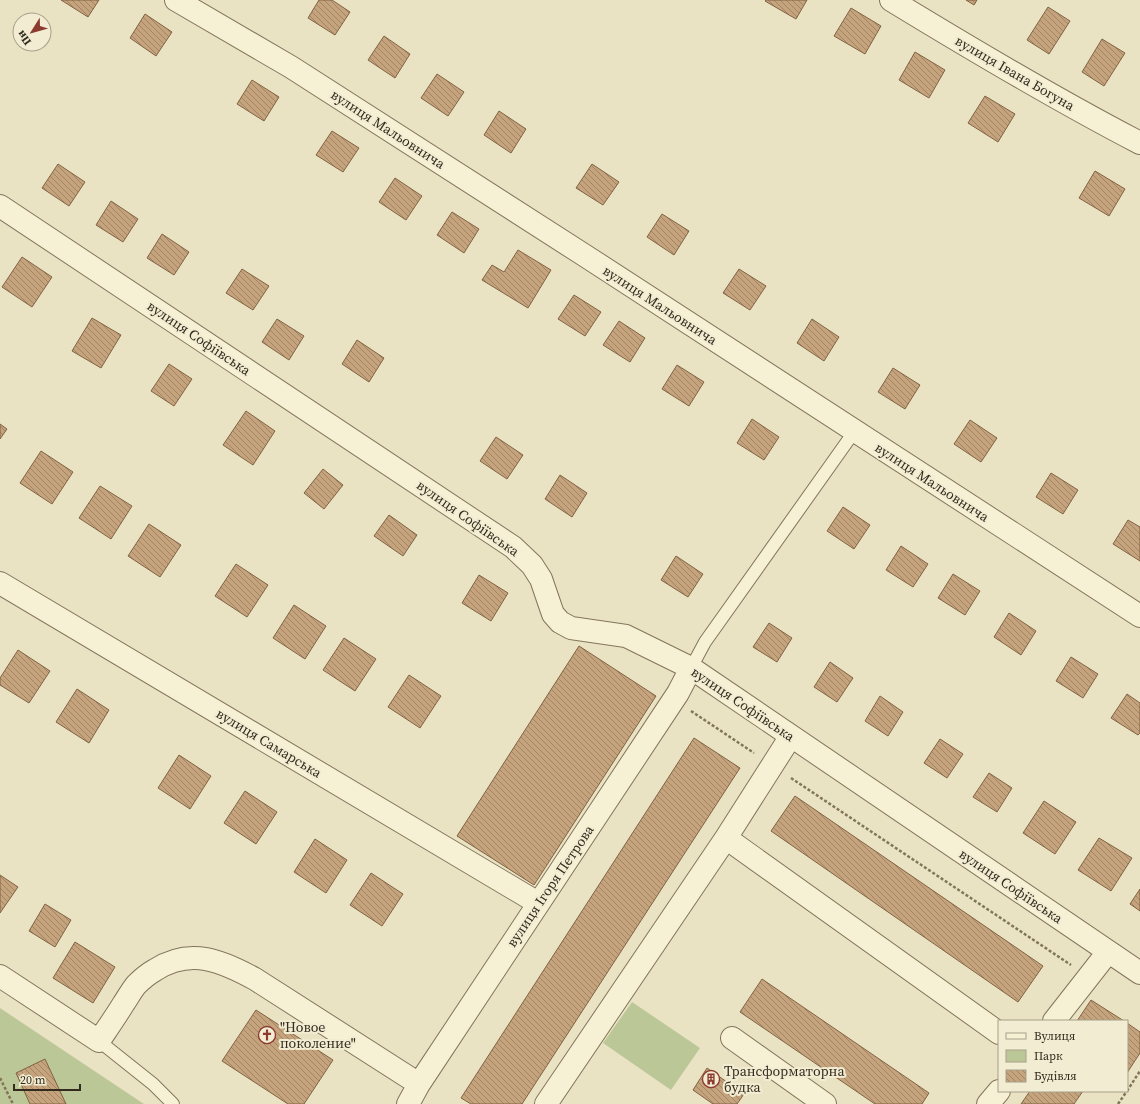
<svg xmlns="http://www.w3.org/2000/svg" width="1140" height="1104" viewBox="0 0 1140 1104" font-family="'Source Serif 4',serif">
	<defs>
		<pattern id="building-back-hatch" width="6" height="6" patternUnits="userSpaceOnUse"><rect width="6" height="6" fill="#c5a37c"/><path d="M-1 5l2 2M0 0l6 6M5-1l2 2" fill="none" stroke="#a18565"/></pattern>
	</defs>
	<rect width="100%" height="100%" fill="#eae3c3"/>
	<path fill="#bcc798" d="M632 1002 700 1048 671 1090 603 1043Z
		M0 1008 144 1104H0Z"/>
	<path fill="url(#building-back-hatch)" stroke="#806343" d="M61 0H99L88 17Z
		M319 0H332L350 12 335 35 308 18Z
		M766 0H807L796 19 765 1Z
		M966 0H977L974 5Z
		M1048 7 1070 21 1049 54 1027 40Z
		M851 8 881 26 865 54 834 36Z
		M145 14 172 32 156 56 130 38Z
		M384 36 410 54 395 78 368 60Z
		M1102 39 1125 53 1104 86 1082 72Z
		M915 52 945 70 929 98 899 80Z
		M437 74 464 92 448 116 421 98Z
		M252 80 279 97 264 121 237 104Z
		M985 96 1015 114 998 142 968 123Z
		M499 111 526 129 511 153 484 135Z
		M332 131 359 148 343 172 316 155Z
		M58 164 85 182 69 206 42 188Z
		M592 164 619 182 603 205 576 188Z
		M1095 171 1125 189 1109 216 1079 198Z
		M395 178 422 196 406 220 379 202Z
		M111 201 138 219 123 242 96 225Z
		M452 212 479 229 464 253 437 235Z
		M662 214 689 231 674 255 647 237Z
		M162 234 189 252 174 275 147 258Z
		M518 250 551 270 528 308 482 280 492 265 504 272Z
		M22 257 52 277 32 307 2 287Z
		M242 269 269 286 253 310 226 293Z
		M739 269 766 286 750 310 723 293Z
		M574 295 601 312 585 336 558 319Z
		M92 318 121 335 101 368 72 351Z
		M277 319 304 336 289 360 262 342Z
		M812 319 839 337 824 361 797 343Z
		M619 321 645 338 630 362 603 345Z
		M357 340 384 358 369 382 342 364Z
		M169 364 192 379 174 406 151 391Z
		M677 365 704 382 689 406 662 389Z
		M893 368 920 385 905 409 878 392Z
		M246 411 275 431 253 465 223 445Z
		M752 419 779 437 764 460 737 443Z
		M970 420 997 438 981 462 954 444Z
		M0 424 7 429 0 439Z
		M496 437 523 455 507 479 480 461Z
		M41 451 73 472 52 504 20 483Z
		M323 469 343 485 324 509 304 493Z
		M1051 473 1078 490 1063 514 1036 497Z
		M560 475 587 493 572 517 545 499Z
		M100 486 132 506 111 539 79 518Z
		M843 507 870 525 854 549 827 531Z
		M389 515 417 535 403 556 374 536Z
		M1128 520 1140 527V561L1113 544Z
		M149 524 181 545 160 577 128 556Z
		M901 546 928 564 913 587 886 570Z
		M676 556 703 574 688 597 661 580Z
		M236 564 268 585 247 617 215 596Z
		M953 574 980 591 965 615 938 598Z
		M479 575 508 593 491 621 462 603Z
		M294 605 326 626 305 659 273 638Z
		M1009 613 1036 631 1021 655 994 637Z
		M769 623 792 638 777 662 753 647Z
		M344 638 376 659 355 691 323 670Z
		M579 646 656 696 534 885 457 836Z
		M18 650 50 671 29 703 0 685V678Z
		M1071 657 1098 674 1083 698 1056 681Z
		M830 662 853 678 837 702 814 687Z
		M409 675 441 696 420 728 388 707Z
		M77 689 109 710 89 743 56 722Z
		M1127 694 1140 703V733L1138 735 1111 718Z
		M880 696 903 712 888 736 865 721Z
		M694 738 740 768 522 1104H471L461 1098Z
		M940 739 963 754 947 778 924 763Z
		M179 755 211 776 190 809 158 788Z
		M989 773 1012 788 997 812 973 797Z
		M245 791 277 812 256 844 224 823Z
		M795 796 1043 966 1018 1002 771 831Z
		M1044 801 1076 822 1055 854 1023 833Z
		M1099 838 1132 858 1111 891 1078 870Z
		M315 839 347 860 326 893 294 872Z
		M371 873 403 894 382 926 350 905Z
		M0 875 18 887 0 913Z
		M1140 889V911L1130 904Z
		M45 904 71 920 55 947 29 931Z
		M75 942 115 967 93 1003 53 978Z
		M762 979 929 1093 922 1104H875L740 1012Z
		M1091 1000 1124 1021H1077Z
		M256 1010 333 1060 304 1104H288L222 1061Z
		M1127 1023 1140 1032V1053L1127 1073Z
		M45 1059 66 1104H30L16 1073Z
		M707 1068 744 1094 737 1104H713L693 1090Z
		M1030 1091H1083L1074 1104H1021Z"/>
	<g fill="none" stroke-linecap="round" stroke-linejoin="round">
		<g stroke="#83755b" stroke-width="14">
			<path id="service" d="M691 668 705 642 854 432
				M99 1041 153 1084 173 1104"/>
		</g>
		<g stroke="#83755b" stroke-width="24">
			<path id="minor" d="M176 0 291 67 584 255 1140 616
				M891 0C973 50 1055 99 1140 143
				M0 206 513 547 532 565 541 579 553 614 560 622 571 628 626 636 691 668 1140 973
				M0 583 538 903
				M726 838 791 736
				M0 976 99 1041C107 1029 116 1016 124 1003 128 997 132 990 136 985 142 979 148 974 155 970 191 947 222 961 255 979L419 1084
				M1054 1021 1108 952
				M732 1038 825 1104
				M408 1104 419 1084 678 693 691 668
				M546 1104 726 838 999 1033
				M988 1104 999 1091"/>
		</g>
		<path stroke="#83755b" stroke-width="2.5" stroke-dasharray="3 2" stroke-linecap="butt" d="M691 711 754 753
			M791 778 1071 965
			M0 1078 13 1104
			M1127 1091 1140 1071
			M1118 1104 1127 1091"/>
		<use href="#service" stroke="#f6f0d5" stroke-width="12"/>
		<use href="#minor" stroke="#f6f0d5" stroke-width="22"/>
	</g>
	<defs>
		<g id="church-ring" transform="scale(0.9)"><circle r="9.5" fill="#f2edd2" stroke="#8d3b30" stroke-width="1.5"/><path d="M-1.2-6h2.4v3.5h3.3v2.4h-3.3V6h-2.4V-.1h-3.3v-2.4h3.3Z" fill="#8d3b30"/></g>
		<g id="building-ring" transform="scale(0.9)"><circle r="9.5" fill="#f2edd2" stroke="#8d3b30" stroke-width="1.5"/><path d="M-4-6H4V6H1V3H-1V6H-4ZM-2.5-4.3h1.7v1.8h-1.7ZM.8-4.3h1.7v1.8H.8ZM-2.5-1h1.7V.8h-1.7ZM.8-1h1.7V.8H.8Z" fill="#8d3b30"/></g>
	</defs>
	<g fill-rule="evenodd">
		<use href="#church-ring" x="267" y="1035"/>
		<use href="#building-ring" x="711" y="1079"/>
	</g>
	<g text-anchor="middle" stroke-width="4" stroke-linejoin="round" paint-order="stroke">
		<g font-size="14" fill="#342b1e" stroke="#f2edd2">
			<text transform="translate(1015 73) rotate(30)" y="5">вулиця Івана Богуна</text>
			<text transform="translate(388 129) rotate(33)" y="5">вулиця Мальовнича</text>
			<text transform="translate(660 305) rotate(33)" y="5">вулиця Мальовнича</text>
			<text transform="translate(199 338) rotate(34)" y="5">вулиця Софіївська</text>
			<text transform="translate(932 482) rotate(33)" y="5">вулиця Мальовнича</text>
			<text transform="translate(468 518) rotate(35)" y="5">вулиця Софіївська</text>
			<text transform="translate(743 704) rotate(34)" y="5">вулиця Софіївська</text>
			<text transform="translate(269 743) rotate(31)" y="5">вулиця Самарська</text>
			<text transform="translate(550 886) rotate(-56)" y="5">вулиця Ігоря Петрова</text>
			<text transform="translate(1011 886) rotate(34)" y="5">вулиця Софіївська</text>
		</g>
		<g font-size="14" fill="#342b1e" stroke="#f2edd2" text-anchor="start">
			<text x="280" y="1032">"Новое<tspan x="280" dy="16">поколение"</tspan></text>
			<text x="724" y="1076">Трансформаторна<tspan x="724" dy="16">будка</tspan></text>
		</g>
	</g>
	<rect x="998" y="1020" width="130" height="72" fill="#f2edd2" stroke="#a69f8a"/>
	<rect x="1006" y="1033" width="20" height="6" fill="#f6f0d5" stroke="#a69f8a"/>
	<text x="1034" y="1040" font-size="12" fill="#342b1e">Вулиця</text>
	<rect x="1006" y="1050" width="20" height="12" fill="#bcc798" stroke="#a69f8a"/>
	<text x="1034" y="1060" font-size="12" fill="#342b1e">Парк</text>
	<rect x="1006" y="1070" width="20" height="12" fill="url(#building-back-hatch)" stroke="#a69f8a"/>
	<text x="1034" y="1080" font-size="12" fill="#342b1e">Будівля</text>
	<g transform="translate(32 32) rotate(233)"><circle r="19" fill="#f2edd2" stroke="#a69f8a"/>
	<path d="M0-3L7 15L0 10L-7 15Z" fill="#8d3b30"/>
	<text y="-6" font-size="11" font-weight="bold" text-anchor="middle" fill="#342b1e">Пн</text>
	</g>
	<path d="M14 1084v6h66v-6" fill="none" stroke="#342b1e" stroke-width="2"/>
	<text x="20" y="1084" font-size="12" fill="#342b1e" stroke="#f2edd2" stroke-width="3" paint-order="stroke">20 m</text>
</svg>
